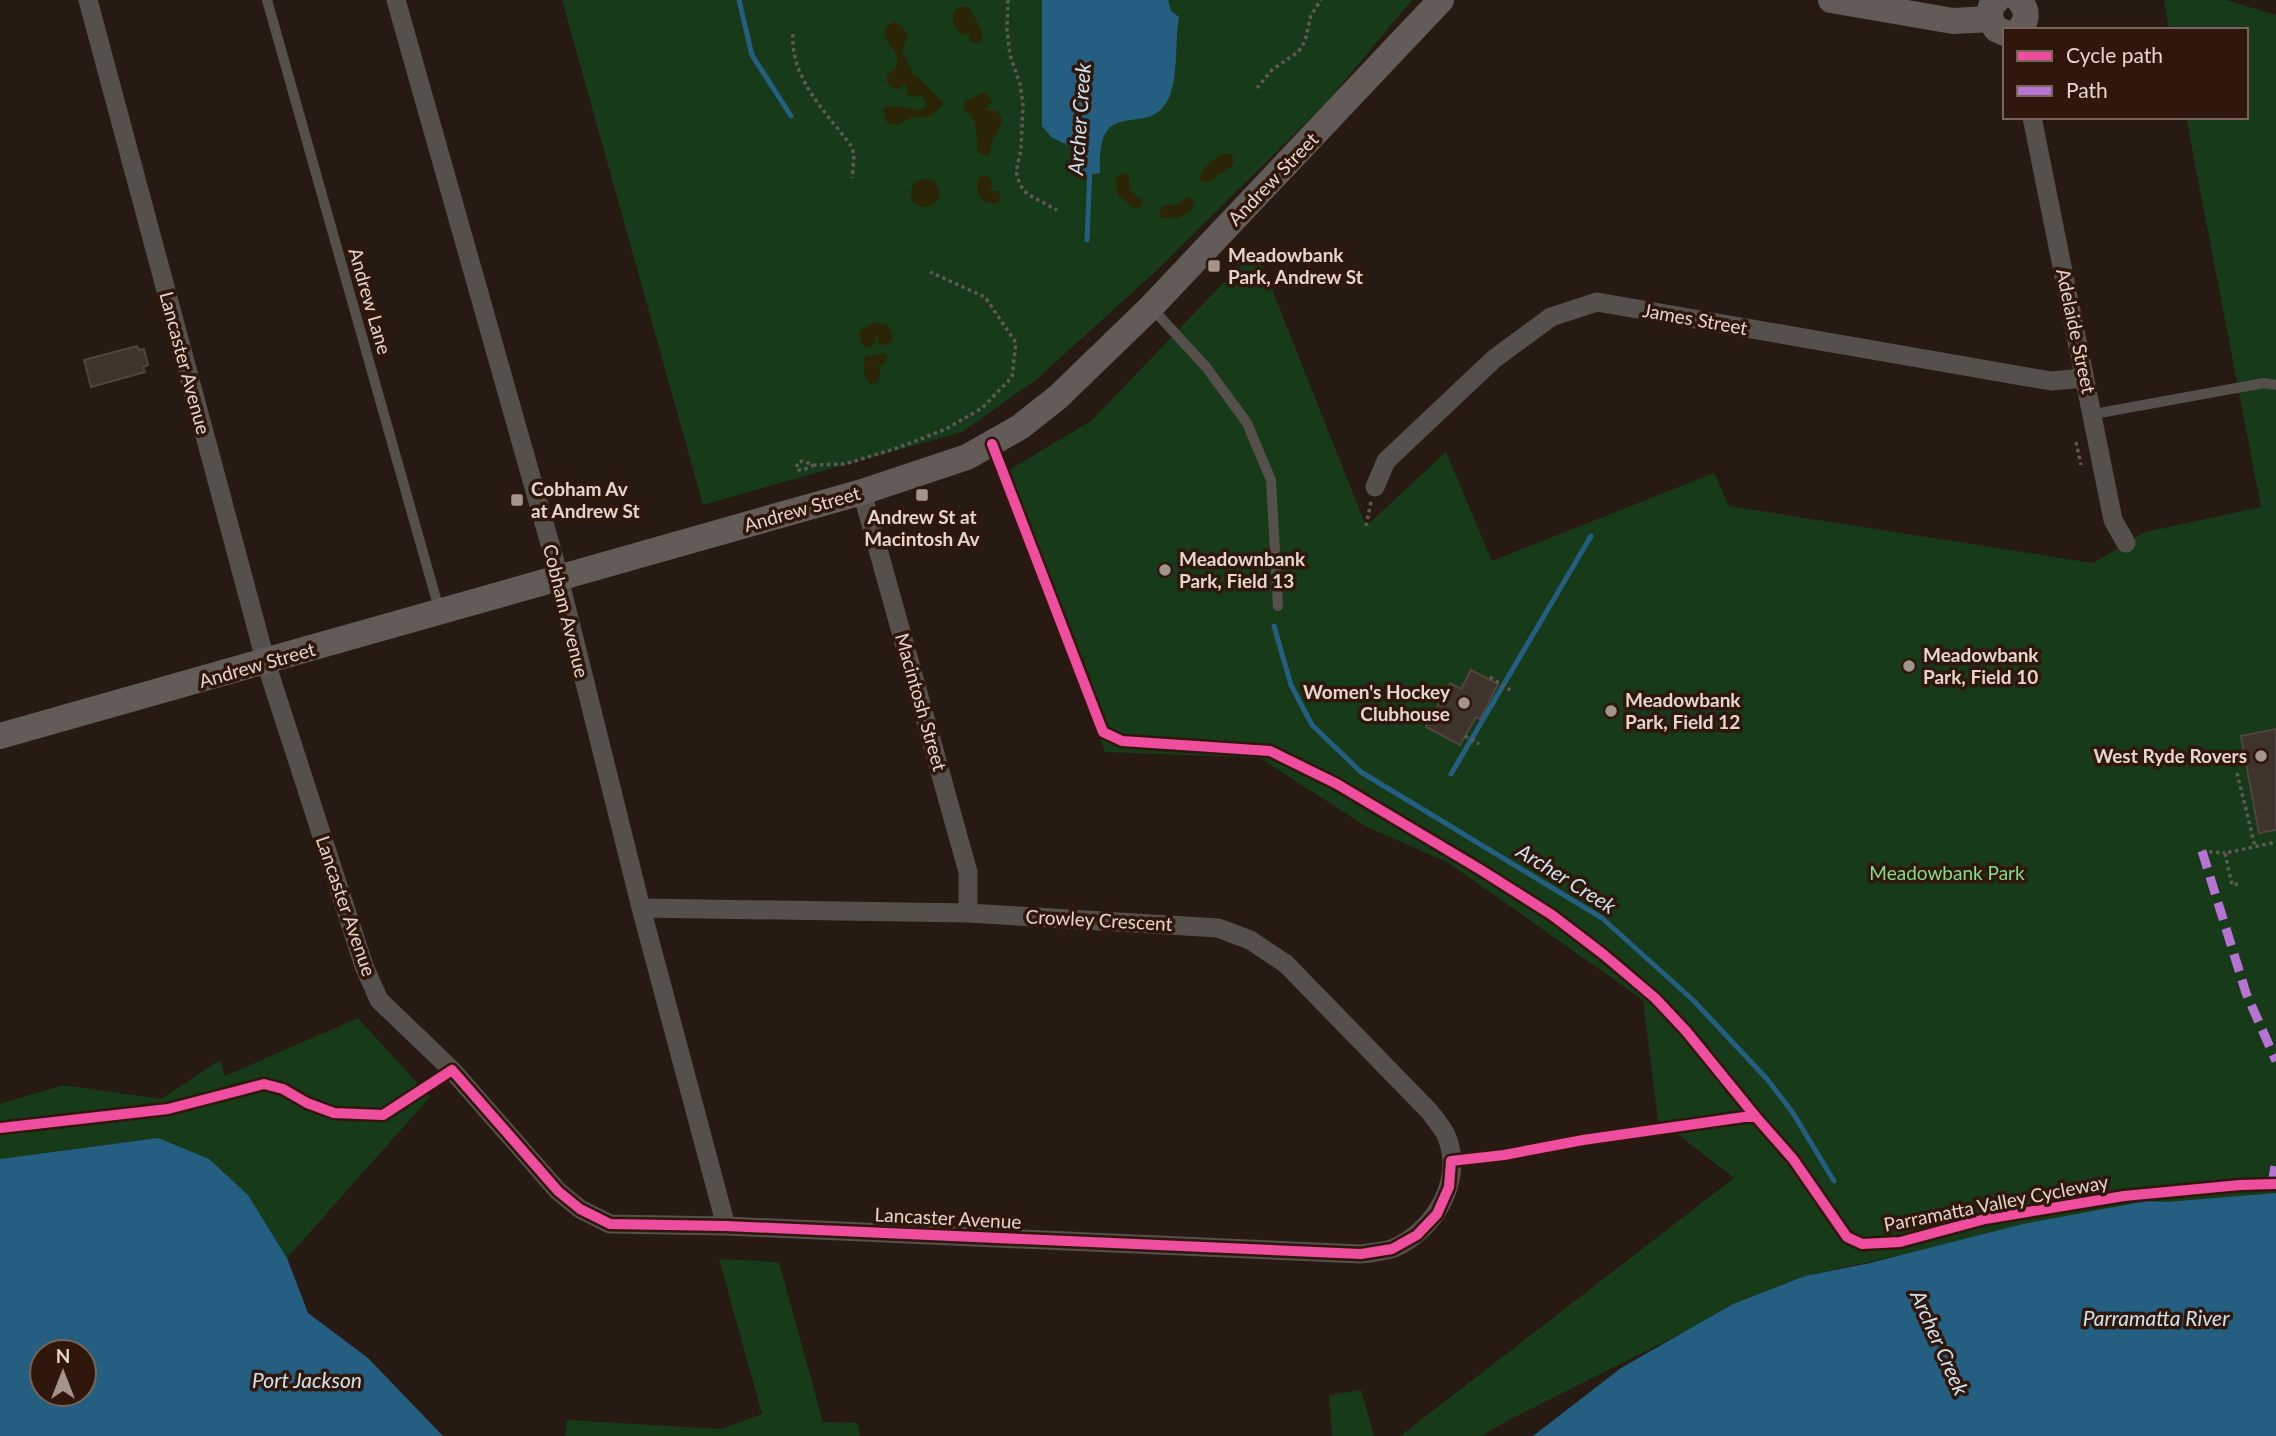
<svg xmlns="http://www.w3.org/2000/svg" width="2276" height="1436" viewBox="0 0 2276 1436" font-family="Lato,sans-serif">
	<rect width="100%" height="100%" fill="#271a13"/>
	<path fill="#173a19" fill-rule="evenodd" d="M562 0H1412L1326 103 1155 272 1037 379 962 432 703 505Z
		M2164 0H2226L2276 15V1238L1690 1329 1509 1420 1481 1436H1400L1734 1178 1658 1119 1643 1000 1447 862 1367 827 1260 758 1105 752 999 476 1091 421 1256 249 1366 526 1446 452 1492 561 1714 473 1729 506 2093 563 2145 532 2261 507 2186 117H2246V30H2169ZM2147 1201 2164 1202 1709 1318 1733 1304 1805 1276Z
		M358 1018 430 1097 287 1258 248 1195 158 1138 0 1159V1104L63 1085 161 1099 220 1060 225 1076Z
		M719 1259 779 1262 823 1422 857 1423 860 1436H565L567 1420 721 1429 762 1414Z
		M1361 1390 1374 1436H1332L1329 1395Z"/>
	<path fill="#2c2406" d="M967 6C971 9 983 32 983 37L979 44 970 41 969 33 962 35 953 23V12L957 8Z
		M896 22 906 31 907 37 902 51 914 76 921 80 944 103 931 116 911 118 896 125 887 123 883 109C898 100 910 115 925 108L926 102 922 95 911 97 907 95 906 86 904 84 901 88 895 89 887 83V75L897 66 898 59C895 47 871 29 896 22Z
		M983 93 987 94 992 102 984 110 997 111C1007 123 999 126 994 138 992 143 991 150 989 156L978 153 975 121 964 109 965 101Z
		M1228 153 1232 155 1234 161 1232 166 1207 183 1201 181 1200 177C1204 166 1216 155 1228 153Z
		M1120 173 1129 175 1130 190 1143 201 1140 208 1135 209 1117 194 1116 179Z
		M982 176H988L993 183 990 191H999L1000 200 993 204 985 202 978 195 977 180Z
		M911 193a14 14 0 1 1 28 0a14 14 0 1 1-28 0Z
		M1188 197 1195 201C1192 217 1174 221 1161 217L1159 214 1163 206 1176 205Z
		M874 322 888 326 893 338 891 343 879 345 878 337 875 336V343L867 348 861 344 860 331Z
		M884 353 887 357 885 362 878 367 881 370 878 383 870 384 864 375 865 355 874 356Z"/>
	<path fill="#245f82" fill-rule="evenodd" d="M1042 0H1168L1171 11 1179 17C1174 43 1180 86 1164 106 1140 136 1097 95 1100 173L1080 176 1079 151 1051 137 1042 126Z
		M158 1138 209 1159 248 1195 287 1258 308 1313 368 1358 443 1436H0V1159ZM84 1352V1394H42V1352Z
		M2276 1193V1436H1533L1621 1368 1733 1304 1805 1276 1870 1263 2023 1224 2147 1201 2167 1202Z"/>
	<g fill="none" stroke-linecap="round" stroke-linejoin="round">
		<path stroke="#245f82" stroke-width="5" d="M739 0 752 55 791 116
			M1087 240 1090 167
			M1274 626 1291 685 1312 725 1361 772 1602 918 1693 1000 1767 1079 1793 1113 1834 1181
			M1451 774 1591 536"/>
	</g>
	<path fill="#3e342c" stroke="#50453e" stroke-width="2" d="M137 346 139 350 144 349 148 365 143 367 145 372 91 387 84 360Z
		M1471 670 1498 684 1480 719 1476 717 1460 745 1426 727 1450 683 1461 689Z
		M2276 729V830L2259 833 2241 736Z"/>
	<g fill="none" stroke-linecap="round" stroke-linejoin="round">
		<path stroke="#5f5955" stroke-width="3.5" stroke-dasharray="3.5 3.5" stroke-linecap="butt" d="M1008 0 1007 30 1010 55 1020 84 1023 104 1021 149 1016 172 1020 185 1027 194 1057 210
			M793 34C790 79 827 113 852 147L854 156 852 178
			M1257 88 1272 70 1298 52 1305 41 1311 15 1321 0
			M2076 442 2081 465
			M814 465 803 470H797V463L802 461 814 465 845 464 897 448 946 429 982 408 1012 377 1016 343 985 297 930 272
			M1366 526 1371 502
			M1490 677 1510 690
			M1465 736 1479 744
			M2237 773 2255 846
			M2202 851 2225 853
			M2238 884 2232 885 2225 853 2276 842"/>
		<path stroke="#56504c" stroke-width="10" d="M267 0 439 609
			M1151 307 1206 367 1247 423 1254 440 1271 480 1278 606
			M2094 414 2264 383 2276 385"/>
		<path stroke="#56504c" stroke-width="19" d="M88 0 266 663 364 966 379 1000 452 1070 558 1191 580 1209 610 1224 726 1226 1361 1254C1372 1252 1384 1252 1394 1248 1435 1230 1465 1179 1446 1135 1442 1127 1435 1119 1430 1112L1286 964 1250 940 1218 928 968 913 641 908
			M396 0 554 558 641 908 726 1226
			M2032 117 2113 520 2126 543
			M1375 487 1386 461 1494 359 1551 317 1597 302 2051 381 2084 378
			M862 492 968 872V913"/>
		<path stroke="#625b57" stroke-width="26" d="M1831 0 1953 21 1990 19
			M1997 0 1991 6 1990 19 1996 29 2005 33
			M2019 30C2028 20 2028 10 2019 0
			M0 736 862 492 967 457 1020 427 1058 397 1151 307 1441 0"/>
		<path stroke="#b673d3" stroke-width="9" stroke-dasharray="18 9" stroke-linecap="butt" d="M2202 851 2246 993 2276 1061
			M2272 1184 2276 1160"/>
		<g stroke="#2f180b" stroke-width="15">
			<path id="cycleway" d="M992 444 1103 732 1122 741 1270 751 1337 784 1481 870 1552 915 1603 954 1655 998 1686 1031 1756 1117
				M0 1128 168 1109 264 1084 283 1089 307 1103 334 1113 383 1115 452 1070 558 1191 580 1209 610 1224 726 1226 1361 1254 1392 1249 1417 1235 1437 1214 1449 1187 1451 1161 1504 1155 1583 1140 1744 1117H1756L1793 1159 1847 1237 1862 1244 1900 1242 1985 1219 2124 1196 2240 1185 2276 1184"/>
		</g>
		<use href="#cycleway" stroke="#ef4d9e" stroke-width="10"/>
	</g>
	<g fill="#a3948c" stroke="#2f180b" stroke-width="2.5">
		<rect x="1207" y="259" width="14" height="14" rx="3.5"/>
		<rect x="915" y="488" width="14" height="14" rx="3.5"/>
		<rect x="510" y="493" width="14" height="14" rx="3.5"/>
		<circle cx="1165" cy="570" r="7"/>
		<circle cx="1909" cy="666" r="7"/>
		<circle cx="1464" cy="703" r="7"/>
		<circle cx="1611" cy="711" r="7"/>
		<circle cx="2261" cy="756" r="7"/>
	</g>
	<g text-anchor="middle" stroke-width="7" stroke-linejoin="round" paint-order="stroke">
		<g font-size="19" fill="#e6d5cd" stroke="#2f180b">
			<text transform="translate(1273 179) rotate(-46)" y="7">Andrew Street</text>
			<text transform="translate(370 301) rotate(74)" y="7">Andrew Lane</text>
			<text transform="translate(1695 319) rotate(10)" y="7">James Street</text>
			<text transform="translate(2076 331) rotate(78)" y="7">Adelaide Street</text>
			<text transform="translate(185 363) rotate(75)" y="7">Lancaster Avenue</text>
			<text transform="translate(802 509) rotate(-16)" y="7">Andrew Street</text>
			<text transform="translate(566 611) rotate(76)" y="7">Cobham Avenue</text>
			<text transform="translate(257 665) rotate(-16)" y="7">Andrew Street</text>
			<text transform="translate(921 702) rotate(74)" y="7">Macintosh Street</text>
			<text transform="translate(346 906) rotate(71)" y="7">Lancaster Avenue</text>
			<text transform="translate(1099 920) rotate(3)" y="7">Crowley Crescent</text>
			<text transform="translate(1996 1203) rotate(-11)" y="7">Parramatta Valley Cycleway</text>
			<text transform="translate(948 1218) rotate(3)" y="7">Lancaster Avenue</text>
		</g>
		<g font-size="19" font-weight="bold" fill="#e6d5cd" stroke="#2f180b" text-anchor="start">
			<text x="1228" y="262">Meadowbank<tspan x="1228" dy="22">Park, Andrew St</tspan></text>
			<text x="531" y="496">Cobham Av<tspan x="531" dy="22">at Andrew St</tspan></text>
			<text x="922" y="524" text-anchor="middle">Andrew St at<tspan x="922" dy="22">Macintosh Av</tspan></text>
			<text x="1179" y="566">Meadownbank<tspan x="1179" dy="22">Park, Field 13</tspan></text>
			<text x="1923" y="662">Meadowbank<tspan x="1923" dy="22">Park, Field 10</tspan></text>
			<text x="1450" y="699" text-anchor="end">Women's Hockey<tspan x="1450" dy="22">Clubhouse</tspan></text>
			<text x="1625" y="707">Meadowbank<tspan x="1625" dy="22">Park, Field 12</tspan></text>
			<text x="2247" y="763" text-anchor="end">West Ryde Rovers</text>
		</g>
		<g font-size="19" fill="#82dc8a" stroke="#2f180b">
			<text x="1947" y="880">Meadowbank Park</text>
		</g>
		<g font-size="21" font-style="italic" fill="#cde1ef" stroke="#2f180b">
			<text transform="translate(1080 119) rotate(-86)" y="7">Archer Creek</text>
			<text transform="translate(1566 879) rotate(32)" y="7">Archer Creek</text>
			<text x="2156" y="1326">Parramatta River</text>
			<text transform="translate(1939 1343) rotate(66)" y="7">Archer Creek</text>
			<text x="307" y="1388">Port Jackson</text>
		</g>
	</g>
	<rect x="2003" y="28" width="245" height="91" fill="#2f180b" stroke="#786459" stroke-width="2"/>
	<rect x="2017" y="51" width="35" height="10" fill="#ef4d9e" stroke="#786459" stroke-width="2"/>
	<text x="2066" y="63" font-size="21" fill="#e6d5cd">Cycle path</text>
	<rect x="2017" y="86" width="35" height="10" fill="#b673d3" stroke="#786459" stroke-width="2"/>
	<text x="2066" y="98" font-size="21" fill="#e6d5cd">Path</text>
	<g transform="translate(63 1373)"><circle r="33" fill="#2f180b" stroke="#786459" stroke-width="2"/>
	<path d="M0-5L12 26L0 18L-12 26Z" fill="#a3948c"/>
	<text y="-10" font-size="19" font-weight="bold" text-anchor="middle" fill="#e6d5cd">N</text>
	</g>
</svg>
